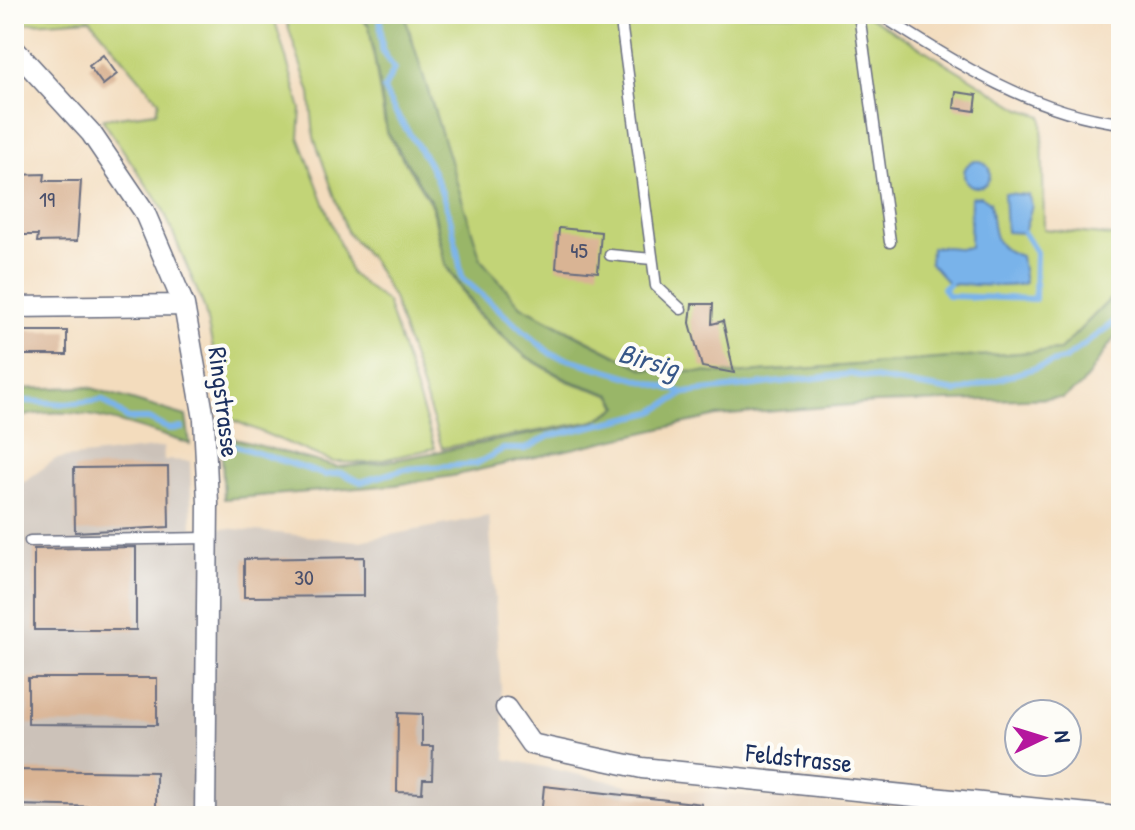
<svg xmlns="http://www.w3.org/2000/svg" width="1135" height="830" viewBox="0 0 1135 830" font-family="'Patrick Hand',sans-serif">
	<rect width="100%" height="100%" fill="#fdfcf7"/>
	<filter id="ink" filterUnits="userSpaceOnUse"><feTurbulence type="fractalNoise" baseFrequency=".0125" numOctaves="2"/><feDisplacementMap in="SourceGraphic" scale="16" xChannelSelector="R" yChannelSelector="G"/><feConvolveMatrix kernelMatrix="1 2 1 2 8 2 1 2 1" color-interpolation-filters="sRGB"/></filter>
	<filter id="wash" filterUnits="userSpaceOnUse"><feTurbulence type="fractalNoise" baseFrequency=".006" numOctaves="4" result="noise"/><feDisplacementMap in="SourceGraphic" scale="32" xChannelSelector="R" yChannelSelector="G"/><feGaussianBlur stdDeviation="1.8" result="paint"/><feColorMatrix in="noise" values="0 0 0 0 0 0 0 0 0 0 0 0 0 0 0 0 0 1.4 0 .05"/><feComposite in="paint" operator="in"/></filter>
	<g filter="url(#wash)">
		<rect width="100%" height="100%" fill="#f3dcbd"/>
		<path fill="#e6cfb7" d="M628 785 972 816H622Z"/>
		<path fill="#ccc2b9" d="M163 447 164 460 190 461 192 529 224 528 359 541 489 516 506 759 628 785 622 816H14V584L24 583 21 484 56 459Z"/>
		<path fill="#c2d477" stroke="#6e826a" stroke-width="2" d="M14 14H273L301 109 299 137 351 274 387 302 435 448 369 463 333 462 228 418 204 307 163 209 102 119 156 112 159 101 90 19 16 24Z
			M284 14H357L369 26 386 132 432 206 445 265 477 314 526 357 567 381 612 396 618 407 594 421 442 448 393 298 373 262 347 232 314 137 310 93Z
			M404 14H865L1021 109 1042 116 1044 229 1121 237V288L1060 350 732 374 644 369 521 306 481 260Z"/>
		<path fill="#99b668" stroke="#5a7263" stroke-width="2" d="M359 14H404L481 260 521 306 584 339 644 369 732 374 1060 350 1121 288V328L1081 386 1062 398 875 403 717 416 452 476 395 485 224 499 221 435 337 467 374 464 594 422 619 407 612 395 568 380 524 355 479 313 446 265 433 205 387 131 369 25Z
			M88 387 186 416 190 444C134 427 72 400 14 419V389Z"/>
		<path fill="#79b3ea" stroke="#4a71a4" stroke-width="2" d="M964 174a13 13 0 1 1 26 0a13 13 0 1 1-26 0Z
			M1004 193 1028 195 1032 205 1024 233 1006 232Z
			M981 196 990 202C995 231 989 247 1021 256L1025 283C1011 289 967 284 949 284L930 263 931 248C945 244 956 251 970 247L971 197Z"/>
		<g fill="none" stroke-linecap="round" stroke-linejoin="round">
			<path stroke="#79b3ea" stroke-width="6" d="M380 14 382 50 394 69 384 89C395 117 414 138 429 164 449 201 455 237 462 278L551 354 685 393 850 374 957 392 1065 359 1121 317
				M949 284 943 288 948 296 1035 299 1036 252 1024 233
				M14 400 66 404 103 400 128 419H149L169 429 182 428
				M230 444 325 475 341 473 361 482 405 469 476 464 503 449H525L549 436 653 412 685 393"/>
		</g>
		<g id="blocks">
			<path fill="#d9b494" d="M103 55 117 74 103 85 89 66Z
				M956 92 977 95 975 111 954 108Z
				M45 174 44 181H81L77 241 37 242 38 235H14V175Z
				M559 228 601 232 598 272 556 268Z
				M692 304H713L712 324 723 321 734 373 702 367 690 323Z
				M20 331H67V355H21Z
				M168 467 169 527 75 532 74 468Z
				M136 547V630H34V549Z
				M364 557V596L244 597V559Z
				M28 678H157V725L28 724Z
				M398 713 422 714V746H433L432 779H423L422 793 397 792Z
				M14 770 156 772V808L14 805Z
				M544 786 702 804 701 816H541Z"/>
		</g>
	</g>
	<g filter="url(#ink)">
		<use href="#blocks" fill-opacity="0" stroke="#676c7f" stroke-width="2"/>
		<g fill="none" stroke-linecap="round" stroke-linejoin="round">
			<g stroke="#676c7f" stroke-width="13">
				<path id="lane" d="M620 14 656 286 681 309
					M859 14 890 242
					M879 14C953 61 1033 113 1121 123
					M610 255 652 259
					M30 541 207 538"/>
			</g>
			<g stroke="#676c7f" stroke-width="23">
				<path id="street" d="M14 49 91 133 144 211 184 305 204 419 208 503 205 816
					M14 307 184 305
					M506 708 531 744 642 768 1108 816"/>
			</g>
			<use href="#lane" stroke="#fff" stroke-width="10"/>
			<use href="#street" stroke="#fff" stroke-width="20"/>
		</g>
	</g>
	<g text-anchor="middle" stroke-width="8" stroke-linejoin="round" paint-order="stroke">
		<g font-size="22" fill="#4a506c">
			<text x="47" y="207">19</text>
			<text x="579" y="258">45</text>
			<text x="304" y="585">30</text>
		</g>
		<g font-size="26" fill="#1b2f5e" stroke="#fdfcf7">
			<text transform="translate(224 402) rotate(83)" y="9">Ringstrasse</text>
			<text transform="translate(799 758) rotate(6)" y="9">Feldstrasse</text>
		</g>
		<g font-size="28" font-style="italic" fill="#375788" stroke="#fdfcf7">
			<text transform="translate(649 360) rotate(16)" y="10">Birsig</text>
		</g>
	</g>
	<rect width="1135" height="830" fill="none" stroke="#fdfcf7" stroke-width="48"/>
	<g transform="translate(1043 738) rotate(86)"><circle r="38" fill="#fdfcf7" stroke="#a3aaba" stroke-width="2"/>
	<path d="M0-6L14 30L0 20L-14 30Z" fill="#b5179e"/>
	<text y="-12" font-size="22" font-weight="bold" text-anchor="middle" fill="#1b2f5e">N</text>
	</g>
</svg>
